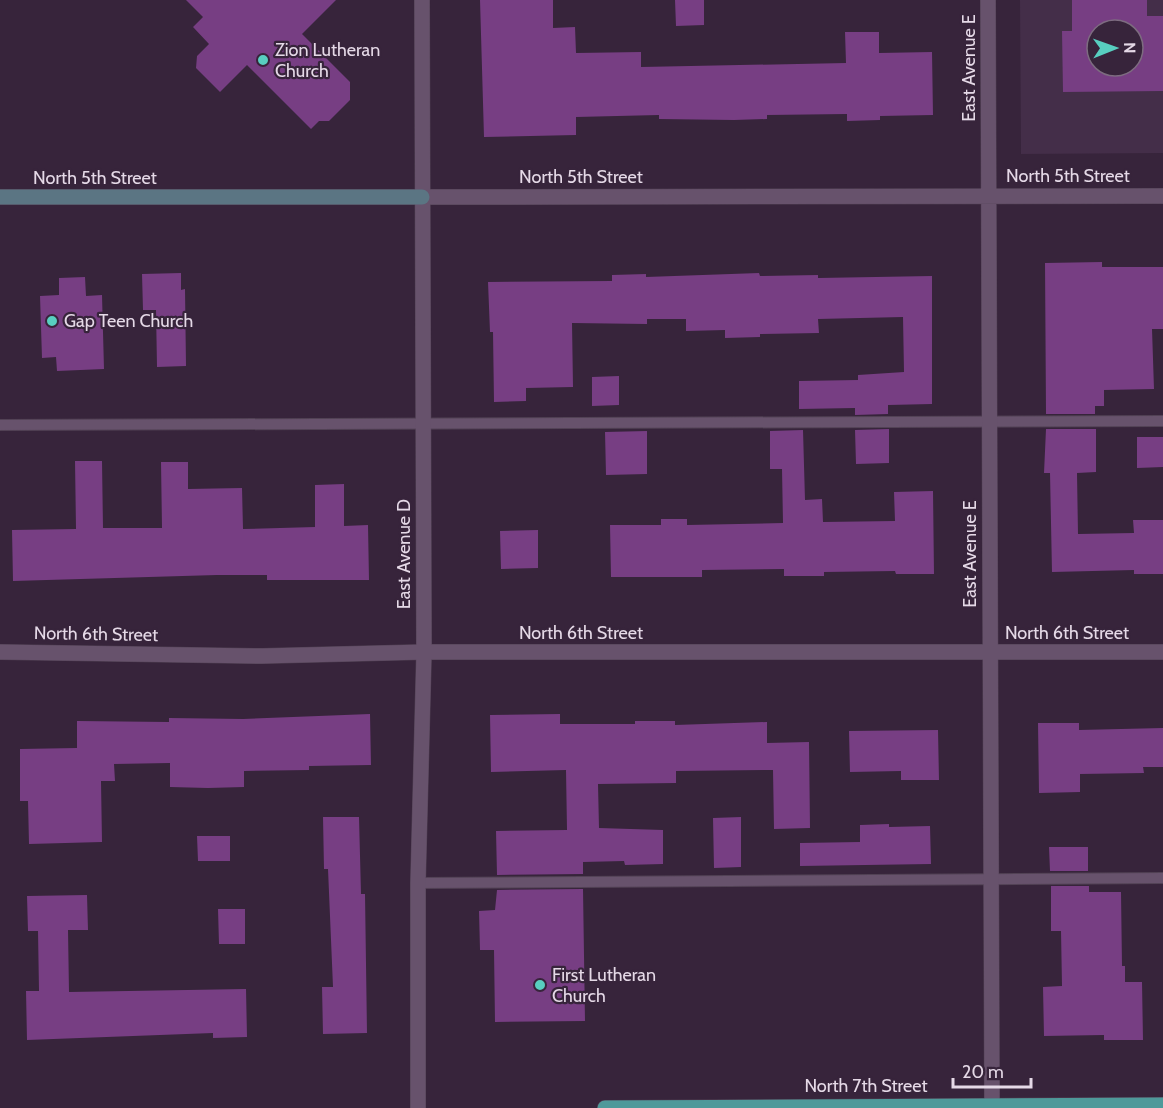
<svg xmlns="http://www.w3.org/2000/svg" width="1163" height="1108" viewBox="0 0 1163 1108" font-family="Cabin,sans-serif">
	<rect width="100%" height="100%" fill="#37243b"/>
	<path fill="#442e49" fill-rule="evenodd" d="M1020 0H1163V153L1021 154ZM1097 30H1133V66H1097Z"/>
	<path fill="#773e83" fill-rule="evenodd" d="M186 0H336L302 34 350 82V100L329 121H319L311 129 247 65 220 92 196 68 197 56 209 44 193 27 203 17Z
		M480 0H553V28L575 27 576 53 641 52V67L846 63 845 32H879V53L932 52 933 115 880 116V120L847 121V114L767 115V119L734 120 659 119V115L576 117V135L484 137Z
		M675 0H704V25L676 26Z
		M1072 0H1147V16H1163V91L1063 92 1062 31H1072ZM1097 30H1133V66H1097Z
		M1102 262V267H1163V329H1152L1154 389 1104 390V406H1095V414H1046L1045 263Z
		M181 273V290L185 289 186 366 157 367 156 310H143L142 274Z
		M759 273 760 276 818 275V278L932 276V404L888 405V414L855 415V408L799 409V381L858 380V375L904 372 903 317 818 319 819 333 760 334V337L725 338V330L686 331V319H647V324L572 323 573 387 526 388V401L494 402 493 332H490L488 282 612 281V275L646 274V277Z
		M85 277 86 296 102 295 104 369 57 371 56 357 42 358 40 296 59 295V278Z
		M619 376V405L592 406V377Z
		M889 429V463L856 464 855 430Z
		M1046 429H1096V472L1077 473 1078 534 1134 533 1133 520H1163V574H1134V570L1052 572 1050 473H1044Z
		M803 430 805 500 822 499 823 522 895 521 894 492 933 491 934 574H896L895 571 824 572V576H784V569L702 570V577H611L610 525H661V519H687V525L783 523 782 469H770V431Z
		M647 431V474L606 475 605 432Z
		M1137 437H1163V467L1137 468Z
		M75 461H102L103 528H162L161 462H188V489L242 488 243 529 315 527V485L344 484V526L368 525 369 580H267V575H217L13 581 12 530 76 529Z
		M538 530V568L501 569 500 531Z
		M370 714 371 765 309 766V770L244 771V787L208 788 170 787V763L114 764 115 781H101L102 842 29 844 28 801H20V749L77 748V721L169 722V718L243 719Z
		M560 714V724H635V721H675V725L767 722V743L809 742 810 828 774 829 773 770 676 771V783L598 784 599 828 663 830V864L625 865 624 861 583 862V874L497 875 496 831 567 830 566 770 491 772 490 715Z
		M1038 723H1079V730L1163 728V767H1143L1144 773 1080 774V792L1039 793Z
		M938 730 939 780H901V771L850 772 849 731Z
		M323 817H359L361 894H365L367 1033 323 1034 322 987H333L328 869H324Z
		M741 817V867L714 868 713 818Z
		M889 824V827L930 826 931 864 800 866V843L860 842V825Z
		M197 836H230V861H198Z
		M1049 847H1088V871H1050Z
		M1051 886H1089V892H1121L1122 966H1125V982H1142L1143 1040H1104V1035L1044 1036 1043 987 1062 986 1061 931H1051Z
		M583 889 585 1021 495 1022 494 950H480L479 911 495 910 497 890Z
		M87 895 88 930H68L69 992 246 989 247 1037 213 1038V1033L27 1040 26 991H39L38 931H28L27 896Z
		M218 909H245V944H219Z"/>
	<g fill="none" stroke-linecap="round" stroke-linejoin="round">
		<g stroke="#524255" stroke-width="12">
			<path id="lane" d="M0 425 1163 421
				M418 883 1163 878"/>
		</g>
		<g stroke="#524255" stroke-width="16">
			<path id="street" d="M988 0 992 1108
				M422 197 1163 196
				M0 652 262 656 424 652H1163
				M418 1108V883L424 652 422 0"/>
		</g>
		<g stroke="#524255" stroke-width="16">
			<path id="secondary" d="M0 197H422"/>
		</g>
		<g stroke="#524255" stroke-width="16">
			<path id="primary" d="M605 1108 1163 1105"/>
		</g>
		<use href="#lane" stroke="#67526c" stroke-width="10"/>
		<use href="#street" stroke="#67526c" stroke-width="15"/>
		<use href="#secondary" stroke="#5b7583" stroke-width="15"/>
		<use href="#primary" stroke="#4e999a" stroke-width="15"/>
	</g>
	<g fill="#58cec0" stroke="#37243b" stroke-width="2">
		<circle cx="263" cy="60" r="6"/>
		<circle cx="52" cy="321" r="6"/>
		<circle cx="540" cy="985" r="6"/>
	</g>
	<g text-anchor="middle" stroke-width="4.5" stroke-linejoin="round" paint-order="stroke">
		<g font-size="18" fill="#e5d9e7" stroke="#37243b" text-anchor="start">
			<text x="275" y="56">Zion Lutheran<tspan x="275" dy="21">Church</tspan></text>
			<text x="64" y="327">Gap Teen Church</text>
			<text x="552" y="981">First Lutheran<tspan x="552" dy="21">Church</tspan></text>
		</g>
		<g font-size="18" fill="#e5d9e7" stroke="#37243b">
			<text transform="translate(969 68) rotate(-90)" y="6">East Avenue E</text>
			<text x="1068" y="182">North 5th Street</text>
			<text x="581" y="183">North 5th Street</text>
			<text x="95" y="184">North 5th Street</text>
			<text transform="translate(404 554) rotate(-90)" y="6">East Avenue D</text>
			<text transform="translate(970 554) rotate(-90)" y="6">East Avenue E</text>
			<text x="581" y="639">North 6th Street</text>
			<text x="1067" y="639">North 6th Street</text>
			<text transform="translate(96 634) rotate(1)" y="6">North 6th Street</text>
			<text x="866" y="1092">North 7th Street</text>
		</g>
	</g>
	<g transform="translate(1115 48) rotate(89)"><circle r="28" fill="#37243b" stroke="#7d6c80" stroke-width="1.5"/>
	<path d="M0-4.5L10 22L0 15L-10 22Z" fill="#58cec0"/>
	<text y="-9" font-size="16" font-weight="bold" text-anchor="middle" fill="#e5d9e7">N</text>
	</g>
	<path d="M953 1078v9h78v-9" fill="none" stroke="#e5d9e7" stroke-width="3"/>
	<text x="962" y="1078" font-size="18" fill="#e5d9e7" stroke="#37243b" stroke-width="4.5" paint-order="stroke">20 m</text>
</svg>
